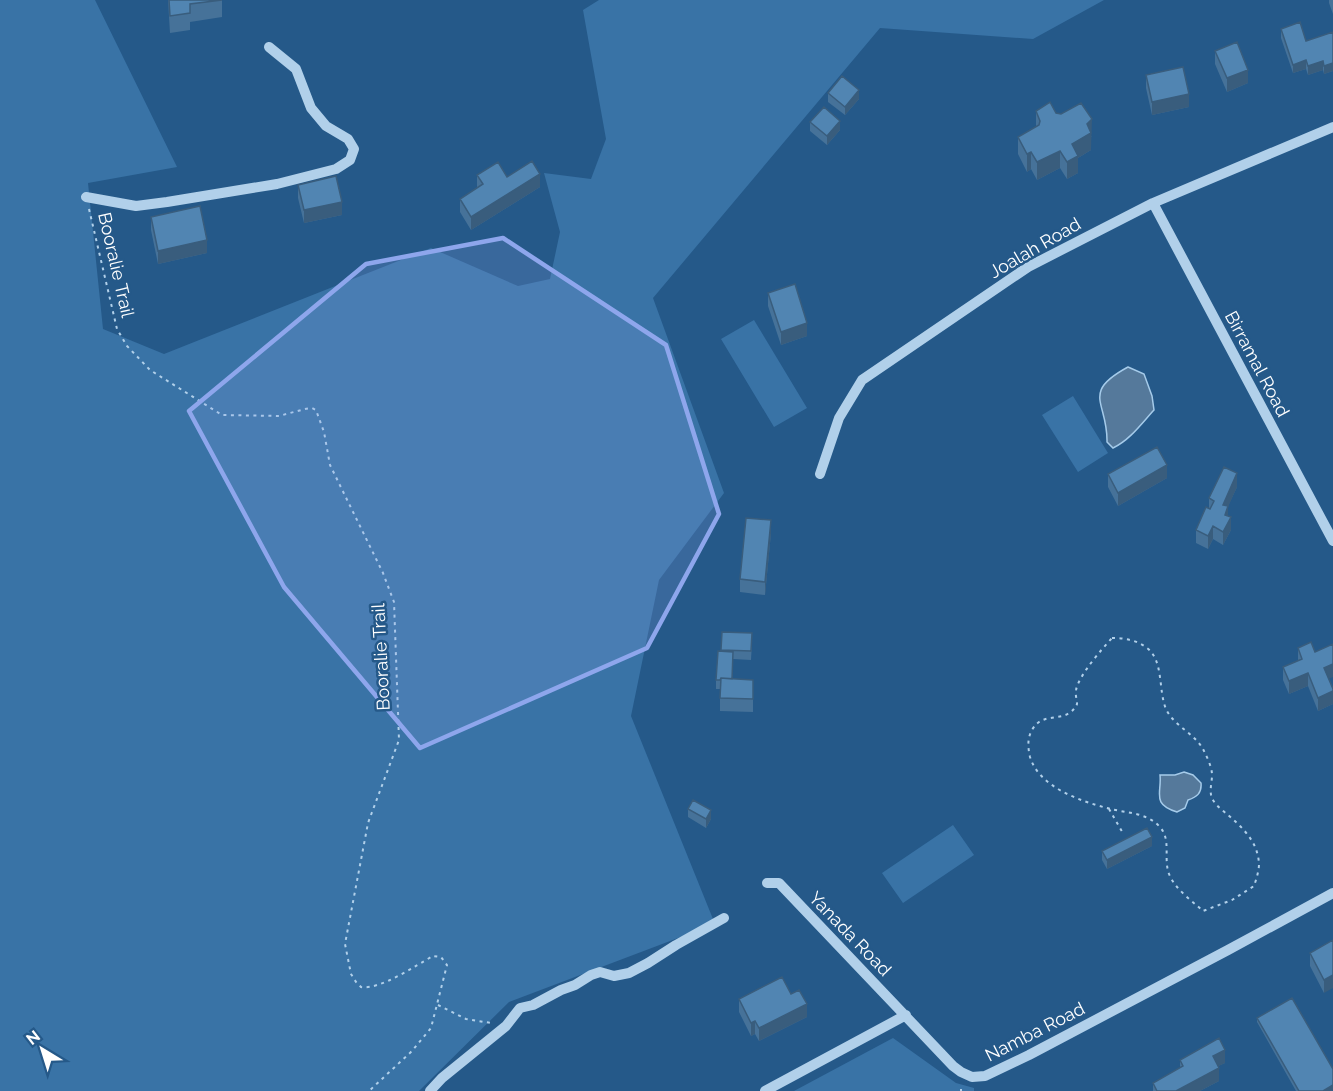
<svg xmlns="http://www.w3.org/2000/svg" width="1333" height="1091" viewBox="0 0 1333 1091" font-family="Raleway,sans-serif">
	<rect width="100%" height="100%" fill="#255989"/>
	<path fill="#3973a6" d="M0 0H95L177 167 88 183 103 329 164 354 431 248 518 286 550 279 560 232 544 173 591 179 606 139 583 10 599 0H1104L1033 39 880 28 653 298 724 493 659 580 631 716 715 924 509 1002 419 1091H0Z
		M754 320 807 408 774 427 721 339Z
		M1073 396 1108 453 1078 472 1042 415Z
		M953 825 974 855 903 903 882 873Z
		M893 1038 956 1083 974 1088V1091H794Z"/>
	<path fill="#55799b" stroke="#a5cbea" stroke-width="1.5" d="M1128 367 1144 374 1152 396 1154 410C1142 423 1130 440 1113 448L1107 442C1108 402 1080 393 1128 367Z
		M1184 772 1193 775 1201 783C1202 793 1197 797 1188 800L1185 808 1177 812C1151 804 1162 793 1160 775H1175Z"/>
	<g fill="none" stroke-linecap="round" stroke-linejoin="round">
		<path stroke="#b1d0ea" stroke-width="2" stroke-dasharray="3 4.5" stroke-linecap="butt" d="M89 209 117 329 127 346 150 370 222 415 279 416 305 409 312 408 316 410 324 432 330 465 383 573 394 602 399 740 368 823 345 944 351 974 356 982 361 987C380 990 415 966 433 956L441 957 447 965 431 1028 412 1051 369 1091
			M1112 638C1124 638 1137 640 1147 648 1164 661 1158 690 1166 709 1174 726 1194 733 1203 749 1207 757 1212 767 1212 775 1212 783 1209 791 1212 798 1215 805 1222 810 1228 815 1243 828 1258 842 1259 864 1259 871 1256 880 1254 886L1232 900 1203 911C1191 900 1175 889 1169 874 1163 858 1172 839 1159 826 1146 812 1124 813 1107 808 1080 801 1039 787 1030 757 1028 748 1027 739 1032 730 1042 712 1060 722 1072 711 1074 709 1076 707 1077 704 1077 700 1075 694 1076 690 1079 675 1102 649 1112 638Z
			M1109 809 1124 835
			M438 1005 466 1019 491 1023
			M961 1091V1089"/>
		<path stroke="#b1d0ea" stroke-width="10" d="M86 197 136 206 167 202 277 184 336 169 350 160 354 149 348 139 326 126 311 108 296 69 269 47
			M1153 203 1333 541
			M820 474 839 418 862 380 1028 267 1153 203 1333 127
			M767 883H779L953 1066 961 1072 972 1077 985 1076 1029 1055 1228 950 1333 893
			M430 1091 442 1078 506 1026 520 1008 533 1005 561 990 575 985 591 975 600 972 614 976 629 973 648 963 676 945 724 918
			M765 1091 906 1015"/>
	</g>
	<path fill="#467299" d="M168 0H222V17L190 22V30L170 33Z
		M1329 0H1333V14L1329 3Z
		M1281 29 1306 41 1333 32V71L1324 74 1323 70 1308 75 1306 69 1293 73 1281 38Z
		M1215 51 1248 83 1227 92 1215 64Z
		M1146 75 1189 107 1152 115 1146 88Z
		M828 93 859 99 845 115 828 102Z
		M1036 111 1056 113 1092 137H1091V150L1078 158V173L1067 179 1060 168 1037 180 1031 169 1027 172 1018 154V137L1036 127Z
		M810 122 840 130 827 145 810 131Z
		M477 175 540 187 471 230 460 212V199L477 188Z
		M298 185 342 215 304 223 298 198Z
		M151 217 207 253 158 264 151 230Z
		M768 293 807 336 781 345 768 306Z
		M1108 474 1167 478 1118 506 1108 487Z
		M1237 487 1228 506V516L1231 530 1223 545 1213 539 1208 549 1196 543V530L1209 508V498Z
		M771 533 765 595 740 592V579Z
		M722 632 752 642 751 660 733 659 732 679 753 693V712L720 711V689H716V680L721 651Z
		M1298 648 1329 679 1333 689V704L1318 711 1308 686 1289 694 1283 680V667L1298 661Z
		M688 809 711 819 706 828 688 817Z
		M1152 846 1107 869 1102 860V851Z
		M1333 940 1324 993 1310 966V953Z
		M791 994 807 1017 759 1041 755 1034 751 1036 739 1012V999Z
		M1257 1018 1333 1069V1090L1331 1091H1296L1257 1022Z
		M1180 1060 1225 1063 1218 1066 1219 1081 1200 1091H1153V1083L1180 1068Z"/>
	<path fill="#395d7d" d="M1306 60V69L1293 73V65Z
		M1323 61V70L1308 75V66Z
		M1333 63V71L1324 74V66Z
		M1248 70V83L1227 92V78Z
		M859 90V99L845 115V107Z
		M1189 94V107L1152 115V102Z
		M1092 119 1091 150 1078 158V173L1067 179V162L1072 144 1087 124Z
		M840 121V130L827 145V136Z
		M1060 151V168L1037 180V162Z
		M1031 152V169L1027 172V154Z
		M540 174V187L471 230V217Z
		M342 202V215L304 223V210Z
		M207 240V253L158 264V251Z
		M807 323V336L781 345V332Z
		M1167 465V478L1118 506V493Z
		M1237 473V487L1223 518V505Z
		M1228 506V519L1225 515Z
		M1231 517V530L1223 545V532Z
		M771 520V533L765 595V582Z
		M1213 526V539L1208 549V536Z
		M1333 664V677L1324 681V668Z
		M1308 673V686L1289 694V681Z
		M1333 691V704L1318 711V698Z
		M711 810V819L706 828V819Z
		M1152 837V846L1107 869V860Z
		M1333 975V988L1324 993V980Z
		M807 1004V1017L759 1041V1028Z
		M755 1021V1034L751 1036V1023Z
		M1225 1050V1063L1213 1069V1056Z
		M1219 1068V1081L1200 1091H1176Z
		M1333 1085V1090L1331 1091H1323Z"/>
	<path fill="#5185b2" stroke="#395d7d" stroke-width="1.5" d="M169 0H222L190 4V13L170 16Z
		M1300 22 1306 41 1333 32V63L1324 66 1323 61 1308 66 1306 60 1293 65 1281 29Z
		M1237 42 1248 70 1227 78 1215 51Z
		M1183 67 1189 94 1152 102 1146 75Z
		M842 76 859 90 845 107 828 93Z
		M1050 102 1056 113 1061 114 1081 103 1092 119 1087 124 1091 133 1072 144 1078 156 1067 162 1060 151 1037 162 1031 152 1027 154 1018 137 1039 125 1040 121 1036 111Z
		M824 107 840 121 827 136 810 122Z
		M532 161 540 174 471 217 460 199 483 184 477 175 498 162 507 177Z
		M336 176 342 202 304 210 298 185Z
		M200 206 207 240 158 251 151 217Z
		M795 284 807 323 781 332 768 293Z
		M1157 447 1167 465 1118 493 1108 474Z
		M1224 467 1237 473 1223 505 1228 506 1225 515 1231 517 1223 532 1213 526 1208 536 1196 530 1206 507 1210 509 1214 501 1209 498Z
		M746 518 771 520 765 582 740 579Z
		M722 632 752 633 751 651 721 650Z
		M1311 642 1315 652 1333 644V664L1324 668 1333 689V691L1318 698 1308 673 1289 681 1283 667 1302 659 1298 648Z
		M718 651 733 652 732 679 721 678 720 680H716Z
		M721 678 753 680V699L720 698Z
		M693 800 711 810 706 819 688 809Z
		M1147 828 1152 837 1107 860 1102 851Z
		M1333 940V975L1324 980 1310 953Z
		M782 977 791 994 799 990 807 1004 759 1028 755 1021 751 1023 739 999Z
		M1292 998 1333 1069V1085L1323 1091H1299L1257 1018Z
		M1219 1038 1225 1050 1213 1056 1219 1068 1176 1091H1157L1153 1083 1183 1066 1180 1060Z"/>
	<path fill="#8ea6ec" fill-opacity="0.2" stroke="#8ea6ec" stroke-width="4.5" stroke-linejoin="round" d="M503 238 666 345 719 514 647 648 420 748 284 587 189 411 366 264Z"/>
	<g text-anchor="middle" stroke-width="5" stroke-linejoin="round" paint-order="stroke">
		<g font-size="18" fill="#fff" stroke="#255989">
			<text transform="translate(1035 248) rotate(-30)" y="6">Joalah Road</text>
			<text transform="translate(116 265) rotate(77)" y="6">Booralie Trail</text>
			<text transform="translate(1257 364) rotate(62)" y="6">Birramal Road</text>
			<text transform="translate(381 657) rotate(-93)" y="6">Booralie Trail</text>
			<text transform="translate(850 934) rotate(46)" y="6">Yanada Road</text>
			<text transform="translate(1035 1032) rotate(-27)" y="6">Namba Road</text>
		</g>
	</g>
	<g transform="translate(42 1049) rotate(322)" stroke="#255989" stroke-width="4.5" paint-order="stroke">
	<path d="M0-4.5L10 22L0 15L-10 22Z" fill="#ffffff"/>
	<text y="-9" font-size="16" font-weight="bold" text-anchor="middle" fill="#ffffff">N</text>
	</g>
</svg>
